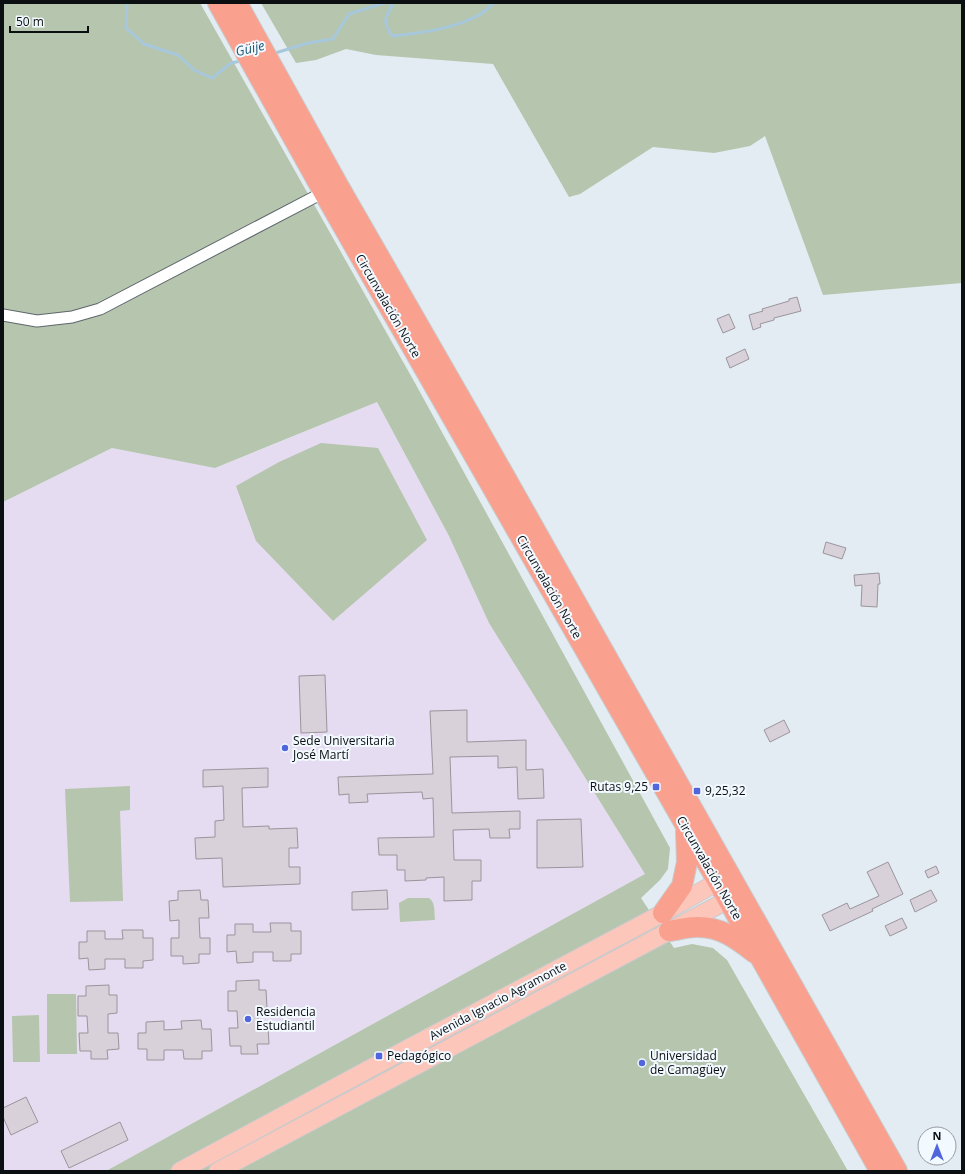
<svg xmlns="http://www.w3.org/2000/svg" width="965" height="1174" viewBox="0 0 965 1174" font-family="'Open Sans',sans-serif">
	<rect width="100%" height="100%" fill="#e3ecf3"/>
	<path fill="#e6dcf1" d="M377 402 449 536 489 623 645 874 106 1171H3V502L112 448 216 468Z"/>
	<path fill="#b6c5ad" d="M3 3H200L415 383 670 848 668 869 660 880 641 898 674 948 692 944 713 948 727 960 848 1171H106L645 874 489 623 449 536 377 402 215 468 112 448 3 502Z
		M261 3H962V283L823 295 765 136 750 146 714 153 653 147 580 194 569 197 493 64 376 55 346 49 316 60 296 63Z
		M321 443 378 448 427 540 333 621 256 541 236 486 279 462Z
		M130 786V810L120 811 123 901 70 902 65 789Z
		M408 898H429C436 903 434 913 435 920L400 922 399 903Z
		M47 994H76L77 1054H47Z
		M39 1015 40 1062H13L12 1016Z"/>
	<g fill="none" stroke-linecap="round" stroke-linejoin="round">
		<path stroke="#a7c8dc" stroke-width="3" d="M127 3 126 28 144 44 178 55 194 70 212 78 231 63 241 61
			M389 3 392 6C384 20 383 22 392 36 421 33 453 29 479 15 485 12 489 7 494 3
			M272 54 308 43 333 39 349 14 384 3"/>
	</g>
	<path fill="#d9d1da" stroke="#9a949b" d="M797 297 801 311 774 318V320L760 324 761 327 753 330 749 315 763 311 762 309 789 301V299Z
		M729 314 735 328 723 333 717 319Z
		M745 349 749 359 730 368 726 358Z
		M826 542 846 548 842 559 823 553Z
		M879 573 880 584H878L877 607 861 606 862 585 855 586 854 575Z
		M325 675 327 732 301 733 299 676Z
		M467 710V742L526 740V770L543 769 544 798 518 799 517 767 498 768V756L450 757 452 813 520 811V829H509L510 838H490L489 829 453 830 454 860H481V881H472V900L444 901V877L426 878V880L405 881V870H397V855H379L378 838 434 837 433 798 423 799 422 792 367 794 368 802 349 803V794L339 795 338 777 433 774 430 711Z
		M784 720 790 732 770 742 764 730Z
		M268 768V787L242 788 243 827 269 826V829L297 828 298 848H289V867H300V884L223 887 222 858 196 859 195 838 215 837V821L224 820 223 786 203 787V770Z
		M581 819 583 867 537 868V820Z
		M888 862 903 894 872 909 873 911 830 931 822 915 847 903 850 909 879 896 867 872Z
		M936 866 939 873 928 878 925 871Z
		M200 890 201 900H208L209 918H199L200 938H210V954H199V963L183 964V956H171V938H179V920L170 921 169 901 178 900V891Z
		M387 890 388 909 352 910V892Z
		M931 890 937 901 915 912 910 900Z
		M902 918 907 928 890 936 885 926Z
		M270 923H291V931H301V954H291V961H273V952H253V962L237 963 236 951 227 952V935H235V924H253V932H271Z
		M122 930H143V938H153V960L143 961V968H125V959H105V969L89 970 88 958 79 959V942H87V931H105V939H123Z
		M259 980V990H266L267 1008H258V1028L268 1027 269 1044H257L258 1054H241V1046H230L229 1028H238L237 1011H228V991H236V981Z
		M109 985V995H117V1013L108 1014V1033H118L119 1049 107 1050 108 1059H91V1051H80L79 1033H88L87 1016H78V996H86V986Z
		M201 1020 202 1029H211L212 1051H202V1059H184L183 1050H164V1060H147V1049H138V1033H146V1022L164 1021V1030L182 1029 181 1021Z
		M26 1097 38 1122 11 1135 3 1117V1108Z
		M120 1122 128 1140 69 1168 61 1151Z"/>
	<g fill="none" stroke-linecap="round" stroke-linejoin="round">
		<g stroke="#5e666c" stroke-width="13">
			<path id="street" d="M3 315 37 321 72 317 100 309 328 190"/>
		</g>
		<g stroke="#cacacb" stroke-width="19">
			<path id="primary" d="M180 1171 371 1068 663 913 728 876
				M218 1171 739 894"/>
		</g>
		<g stroke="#cacacb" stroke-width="22">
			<path id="highway" d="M218 3 324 193 718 882 880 1171
				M237 3 338 185 474 422 897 1171
				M663 913 682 886 687 862 686 831
				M669 931C678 930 687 927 696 927 720 926 737 939 755 953"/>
		</g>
		<use href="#street" stroke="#fff" stroke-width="11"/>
		<use href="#primary" stroke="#fcc6bb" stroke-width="17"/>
		<use href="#highway" stroke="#faa08e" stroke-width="20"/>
	</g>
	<g fill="#5166dc" stroke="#f2f9ff" stroke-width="1.5">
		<circle cx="285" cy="748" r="4"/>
		<rect x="652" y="783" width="8" height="8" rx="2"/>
		<rect x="693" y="787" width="8" height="8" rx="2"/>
		<circle cx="248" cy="1019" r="4"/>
		<rect x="375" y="1052" width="8" height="8" rx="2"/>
		<circle cx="642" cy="1063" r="4"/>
	</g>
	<g text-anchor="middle" stroke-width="4" stroke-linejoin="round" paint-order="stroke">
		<g font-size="12" fill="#0c0f11" stroke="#f2f9ff">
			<text transform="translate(388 306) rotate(60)" y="4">Circunvalación Norte</text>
			<text transform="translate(549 587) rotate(60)" y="4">Circunvalación Norte</text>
			<text transform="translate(709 868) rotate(60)" y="4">Circunvalación Norte</text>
			<text transform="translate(498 1001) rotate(-28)" y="4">Avenida Ignacio Agramonte</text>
		</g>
		<g font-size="12" fill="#0c0f11" stroke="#f2f9ff" text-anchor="start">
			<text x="293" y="745">Sede Universitaria<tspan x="293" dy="14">José Martí</tspan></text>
			<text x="648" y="791" text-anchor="end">Rutas 9,25</text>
			<text x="705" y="795">9,25,32</text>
			<text x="256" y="1016">Residencia<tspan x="256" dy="14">Estudiantil</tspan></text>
			<text x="387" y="1060">Pedagógico</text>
			<text x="650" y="1060">Universidad<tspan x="650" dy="14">de Camagüey</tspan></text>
		</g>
		<g font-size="13" font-style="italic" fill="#1c5572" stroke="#f2f9ff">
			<text transform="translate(250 48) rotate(-13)" y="5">Güije</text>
		</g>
	</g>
	<rect width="965" height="1174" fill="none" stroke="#0c0f11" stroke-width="8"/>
	<g transform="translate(937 1146)"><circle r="19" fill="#f2f9ff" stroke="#969ba0"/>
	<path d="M0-3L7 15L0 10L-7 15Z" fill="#5166dc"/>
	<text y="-6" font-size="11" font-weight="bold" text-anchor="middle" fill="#0c0f11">N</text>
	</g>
	<path d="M10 26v6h78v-6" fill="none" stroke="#0c0f11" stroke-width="2"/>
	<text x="16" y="26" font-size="12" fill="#0c0f11" stroke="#f2f9ff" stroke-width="3" paint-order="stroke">50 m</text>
</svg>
